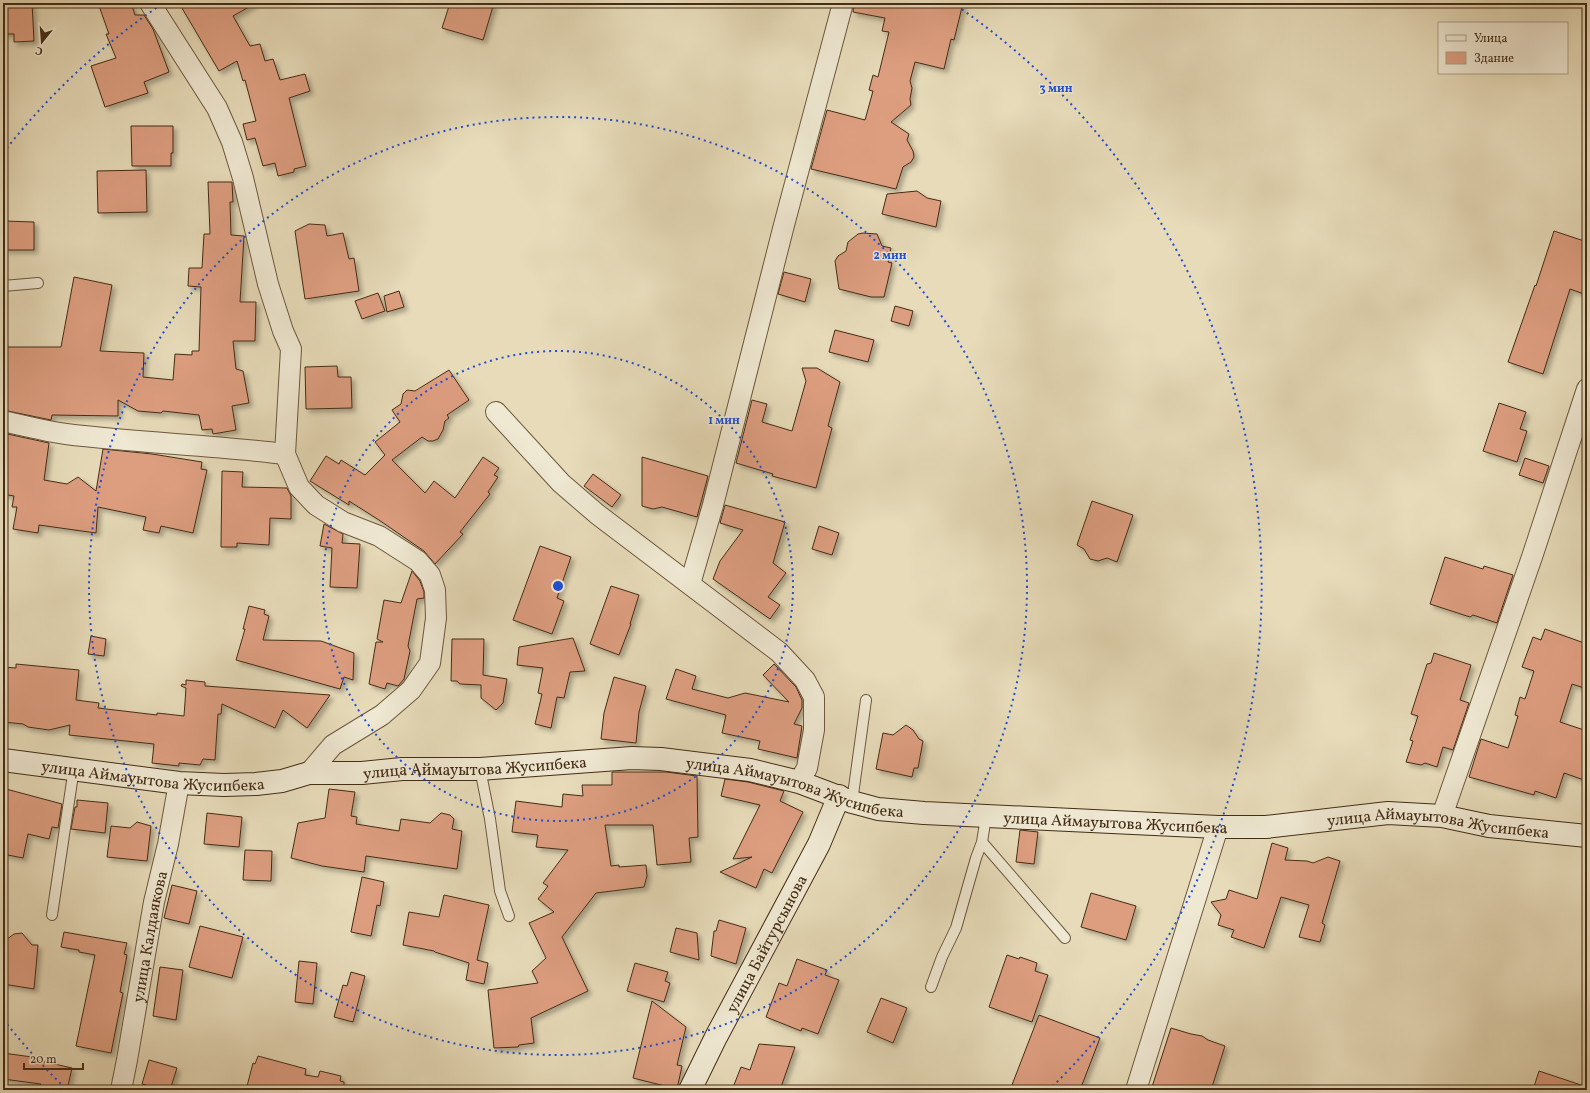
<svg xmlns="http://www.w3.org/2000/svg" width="1590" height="1093" viewBox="0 0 1590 1093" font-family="Vollkorn,serif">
	<defs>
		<filter id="shadow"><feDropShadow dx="3.5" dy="3.5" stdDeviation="2" flood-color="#0004"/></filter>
	</defs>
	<rect width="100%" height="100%" fill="#e7dbb9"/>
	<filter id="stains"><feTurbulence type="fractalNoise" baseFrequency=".005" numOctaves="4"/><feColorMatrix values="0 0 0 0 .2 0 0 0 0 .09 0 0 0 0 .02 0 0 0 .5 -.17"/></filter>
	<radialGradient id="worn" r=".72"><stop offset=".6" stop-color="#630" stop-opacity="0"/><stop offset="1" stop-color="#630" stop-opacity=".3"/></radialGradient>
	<path fill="#dd9e80" stroke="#442c15" filter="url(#shadow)" d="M3 3H32L34 41 14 42V34H3Z
		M98 3H131L135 15H144L153 29 169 72 144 82 148 93 105 107 91 66 116 58 106 34H109Z
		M179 3H256L233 16 250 46 260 44 265 61 273 59 280 80 305 74 310 91 289 98 306 166 294 169V172L278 176 275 163 263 166 255 138 247 140 243 124 256 121 245 80 243 81 237 61 219 71Z
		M450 3H494L483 40 442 28Z
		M854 3H963L954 40 951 39 944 69 915 62 910 81 912 88 910 99 911 105 891 122 909 134 907 140 913 151 914 157 911 162 903 167 896 189 811 169 827 110 865 120 873 91 869 90 873 75 878 77 889 32 882 31 885 18 853 12Z
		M131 126H173V153H171V166H132Z
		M146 170 147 212 98 213 97 171Z
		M208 182H232L233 202H230L231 235 244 236 240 302H256L255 341H233L236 369 243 371 249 403 232 406 236 430 213 434 212 429 202 430 199 415 163 411 161 413 138 411 118 400V416L52 415 51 420 3 410V347H61L74 277 112 285 100 351 144 353 143 377 173 380 175 354 192 355V351H199L201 287 188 286 189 268H202L204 234H210Z
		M917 191 927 198 941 201 936 227 882 214 887 194Z
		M4 221 34 222V250H4Z
		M309 224 325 225 327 236 343 233 349 259 354 258 359 291 305 299 295 231Z
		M1554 231 1587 242V295L1570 289 1543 374 1508 362 1535 285 1536 286Z
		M863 233 877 234 882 246 891 248 888 262 892 263 884 297H871L839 289 835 261 838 256 846 251 848 242 858 234Z
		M784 272 811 279 805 302 778 294Z
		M399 291 404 307 387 312 384 296Z
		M378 293 385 311 362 319 355 301Z
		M895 306 913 311 909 326 891 321Z
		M835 330 874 340 868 362 829 352Z
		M337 366 338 377H351L352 408 306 409 305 367Z
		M802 368H817L840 382 828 426 832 428 816 488 772 476 773 474 736 463 752 400 767 404 762 422 792 431 806 381Z
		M449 370 469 400 447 415 449 418 445 421 443 430 438 439 433 441H428L422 437 392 460 425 493 434 481 455 498 483 457 499 468 494 475 498 477 488 492 490 494 460 532 463 534 435 564 424 551 379 520 349 501V505L310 481 326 456 339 464 341 460 365 475 385 455 375 442 400 422 392 410 401 404 403 394 407 390 415 391Z
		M1499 403 1526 412 1520 429 1527 431 1517 462 1483 451Z
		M3 433 49 443 44 480 67 484 78 477 96 491 103 449 152 454 202 462 201 469 207 470 193 533 161 526 159 533 143 530 146 517 98 507 96 533 39 525 38 533 13 529 17 507H12L14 496 3 494Z
		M642 457 708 476 697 517 662 507 653 509 642 506Z
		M1525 458 1549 466 1543 483 1519 475Z
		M222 471 243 472 242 487 287 488 291 496V519L270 518 269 545 237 543V547H221Z
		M593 474 621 495 612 507 584 486Z
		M1092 501 1133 515 1117 562 1107 558 1098 561 1090 559 1084 549 1077 545Z
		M725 505 785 522 773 563 786 573 768 597 780 605 770 619 713 579 720 561 743 530 720 523Z
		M324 524 343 534 342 543 360 544 357 588 330 587 332 548 320 546Z
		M819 526 839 533 832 555 812 549Z
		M540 546 571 557 557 598 564 601 552 634 513 620Z
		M1445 557 1483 569 1484 566 1513 575 1497 623 1473 615 1470 617 1430 604Z
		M412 571 420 581 424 592V598L417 599 408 646 410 651 404 679 398 686 387 683 385 689 369 684 376 642H383L377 639 384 600 401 603Z
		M611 586 639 595 630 624H631L619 655 590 644Z
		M249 606 265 610 264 614 269 616 263 640 321 641 354 653 353 680 344 677 340 689 236 660 245 629H243Z
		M1545 629 1587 644V689L1572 684 1560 722 1587 731V769L1584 780 1564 773 1556 798 1535 791 1534 795 1469 777 1481 739 1508 748 1518 716 1515 715 1520 697 1525 699 1534 671 1522 667 1533 637 1541 640Z
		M91 636 106 639 104 656 88 654Z
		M573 638 585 671 570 672 564 698 557 697 551 728 535 724 542 694 538 693 543 668 517 665 519 647Z
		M452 639H484L483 675 507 679 503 703 496 710 481 698V685L460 684 457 681H451Z
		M1434 653 1471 665 1460 700 1469 703 1453 750 1443 747 1437 767 1425 763 1421 765 1406 762 1413 741 1410 740 1418 716 1411 714 1427 664 1431 663Z
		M16 664 79 670 76 700 99 703 98 708 157 715V713L184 716 186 688 181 686 182 684 186 685V680L205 682V686L330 695 307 728 283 710 275 728 222 704 221 714H218L215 760 203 759 200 765 179 763V766L152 763 154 744 69 735 70 725 49 730 28 727 23 724 3 722V667L16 668Z
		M774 664 796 687 802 700V708L794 724 802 726 797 758 758 749 760 741 722 733 726 715 666 699 676 669 696 676 692 689 728 698 745 693 789 702 763 675Z
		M614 677 646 686 639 712 636 743 601 739 604 713Z
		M906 725 913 730 919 739 923 741 918 768H914L912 777 876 769 883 733 893 735Z
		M612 772H666L697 776 698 837 689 838 691 862 657 865 653 825H605L611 866 619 865V867L646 865 647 876 644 887 596 893 562 937 588 991 531 1018 534 1043 519 1045 518 1047 494 1048 488 990 538 983 532 971 546 958 529 923 554 912 538 899 548 886 543 883 568 850 536 847 538 835 512 832 516 801 562 807 563 794 583 796 582 785H612Z
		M725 779 748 782 784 791 780 801 803 812 772 873 764 869 756 888 720 872 752 857 733 859 760 805 721 796Z
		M6 789 62 804 58 828 52 827 49 839 28 834 23 858 3 854V800Z
		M329 789 355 792 351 816 357 817 356 824 399 831 401 819 430 823 441 813 450 815 454 819 452 829 462 831 457 869 366 856 364 872 322 866 291 858 298 823 325 818Z
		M77 800 108 803 105 833 71 829 75 807H77Z
		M207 813 242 817 239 847 204 844Z
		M137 822 151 826 147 861 107 857 111 826 130 828Z
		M1020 830 1038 832 1034 864 1016 862Z
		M1272 843 1288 848 1285 860 1307 861 1313 863 1328 857 1340 861 1322 923 1325 925 1320 942 1299 937 1309 905 1281 897 1264 948 1231 937 1234 930 1218 925 1221 915 1211 902 1226 899 1229 890 1257 899Z
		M245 850 272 851 271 881 243 880Z
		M362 877 384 882 380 906 377 905 371 936 351 932Z
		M172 885 197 891 189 924 164 918Z
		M1091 893 1136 906 1126 940 1081 927Z
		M444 895 489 905 477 960 488 963 484 984 466 980 469 963 435 952 434 951 403 945 409 912 439 917Z
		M719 920 746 928 736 964 711 956 714 931H716Z
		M200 926 243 937 232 978 189 967Z
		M676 928 697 933 699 960 670 952Z
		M64 932 127 943 124 954 127 955 120 992 123 993 111 1053 76 1046 95 955 79 952V950L61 947Z
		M22 933 32 945H38L34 989 3 984V942L14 934Z
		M1007 955 1019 959 1020 957 1037 963 1035 971 1048 975 1032 1022 989 1007Z
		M797 959 827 970 825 975 839 980 818 1034 802 1028 801 1031 766 1017 779 983 787 986Z
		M299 961 317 963 313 1004 295 1002Z
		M635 963 668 972 665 981 670 983 664 1002 627 991Z
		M160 967 183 970 176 1020 153 1016Z
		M351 972 365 976 353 1022 334 1017 343 985 347 986Z
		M881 998 907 1008 893 1043 867 1032Z
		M652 1001 686 1027 677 1065 682 1066 677 1089 633 1078Z
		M1039 1015 1100 1038 1080 1090H1010Z
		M1171 1028 1191 1034 1202 1036 1208 1040 1225 1046 1211 1090H1151Z
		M759 1044 795 1047 780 1090H732L741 1067 750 1070Z
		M3 1053 32 1057V1059L72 1068 67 1090H60L40 1086 41 1084 3 1079Z
		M258 1056 306 1069 305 1075 318 1077 320 1071 341 1076 340 1081 344 1082V1090H246L253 1063 255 1064Z
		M149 1060 177 1068 170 1090H164L142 1084Z
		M1539 1071 1587 1087 1586 1090H1533Z"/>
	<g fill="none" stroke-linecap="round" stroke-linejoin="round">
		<g stroke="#6d583e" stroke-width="12">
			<path id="lane" d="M3 286 38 283
				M480 769 490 819 500 891 509 916
				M852 802 866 700
				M982 842 1065 938
				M52 915 74 768
				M931 987 942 957 956 928 976 858 982 842 986 817"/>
		</g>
		<g stroke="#6d583e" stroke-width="22">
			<g id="street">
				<path d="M150 3 217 108 232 142 243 178 268 284 283 331 291 349 285 454 299 487 316 505 343 522 379 536 418 561 430 575 435 590 436 618 430 663 411 690 382 715 333 745 309 773"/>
				<path d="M496 412 561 483 597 514 779 652 805 680 814 697V730L807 768 799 782"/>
				<path d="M3 421C24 426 45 431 66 434 139 443 212 445 285 454"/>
				<path d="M690 584 713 505 784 225 843 3"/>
				<path d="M1442 816 1533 554 1587 389"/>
				<path id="s1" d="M121 1090 127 1060 154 902 168 844 179 783"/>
				<path d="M1136 1090 1218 827"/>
			</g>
		</g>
		<g stroke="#442c15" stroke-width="24">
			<g id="secondary">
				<path id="s2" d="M3 760 179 783 224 785 256 784 282 781 309 773H362L402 769H480L632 758 661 759 750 770 799 782 852 802 878 809 924 813 1218 827H1266L1388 813 1442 816 1489 826 1587 836"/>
				<path id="s3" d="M690 1090 716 1037 819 844 839 796"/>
			</g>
		</g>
		<use href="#lane" stroke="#efe8d2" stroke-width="10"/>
		<use href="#street" stroke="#efe8d2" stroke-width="20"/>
		<use href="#secondary" stroke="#efe8d2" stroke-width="22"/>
	</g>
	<g fill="none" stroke="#1d4ed8" stroke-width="2" stroke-dasharray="2 4">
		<circle cx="558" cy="586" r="235"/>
		<circle cx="558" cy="586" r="469"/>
		<path d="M65 1088A704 704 0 0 1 3 1019M3 153A704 704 0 0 1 159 6M957 6A704 704 0 0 1 1051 1088"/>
	</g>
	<g text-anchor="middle" stroke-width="3" stroke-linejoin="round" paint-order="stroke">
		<g font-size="16" fill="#442c15" stroke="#efe8d2">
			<text dy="6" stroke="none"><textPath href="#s2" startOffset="475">улица Аймауытова Жусипбека</textPath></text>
			<text dy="6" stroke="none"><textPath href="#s2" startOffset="151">улица Аймауытова Жусипбека</textPath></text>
			<text dy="6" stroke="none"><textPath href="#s2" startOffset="799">улица Аймауытова Жусипбека</textPath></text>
			<text dy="6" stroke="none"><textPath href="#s2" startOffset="1123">улица Аймауытова Жусипбека</textPath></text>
			<text dy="6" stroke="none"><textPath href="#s2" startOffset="1447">улица Аймауытова Жусипбека</textPath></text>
			<text dy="6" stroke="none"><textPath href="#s1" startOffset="156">улица Калдаякова</textPath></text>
			<text dy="6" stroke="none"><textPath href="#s3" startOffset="165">улица Байтурсынова</textPath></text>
		</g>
	</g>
	<circle cx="558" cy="586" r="6" fill="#1d4ed8" stroke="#efe8d2" stroke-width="2"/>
	<g font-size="12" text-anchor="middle" font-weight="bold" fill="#1d4ed8" stroke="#efe8d2" stroke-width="3" stroke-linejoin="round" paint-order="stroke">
		<text x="1056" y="92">3 мин</text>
		<text x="890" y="259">2 мин</text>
		<text x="724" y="424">1 мин</text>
	</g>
	<rect width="1590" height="1093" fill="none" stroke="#e7dbb9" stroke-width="16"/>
	<rect x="4" y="4" width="1582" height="1085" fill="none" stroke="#442c15" stroke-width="2"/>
	<rect x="8" y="8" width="1574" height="1077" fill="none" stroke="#442c15"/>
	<rect x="1438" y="22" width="130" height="52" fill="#efe8d2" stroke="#ab9d86"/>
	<rect x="1446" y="35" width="20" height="6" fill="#efe8d2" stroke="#ab9d86"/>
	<text x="1474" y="42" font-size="12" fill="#442c15">Улица</text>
	<rect x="1446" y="52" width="20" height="12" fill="#dd9e80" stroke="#ab9d86"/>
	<text x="1474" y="62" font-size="12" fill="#442c15">Здание</text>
	<g transform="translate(42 42) rotate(197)" stroke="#efe8d2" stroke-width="3" paint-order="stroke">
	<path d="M0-3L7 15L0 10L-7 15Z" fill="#442c15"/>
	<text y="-6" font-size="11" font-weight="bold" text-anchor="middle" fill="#442c15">С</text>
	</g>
	<path d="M24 1063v6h59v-6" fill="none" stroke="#442c15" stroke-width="2"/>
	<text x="30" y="1063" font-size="12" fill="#442c15" stroke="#efe8d2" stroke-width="3" paint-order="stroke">20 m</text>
	<rect width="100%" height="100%" filter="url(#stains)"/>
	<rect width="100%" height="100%" fill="url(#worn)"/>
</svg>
